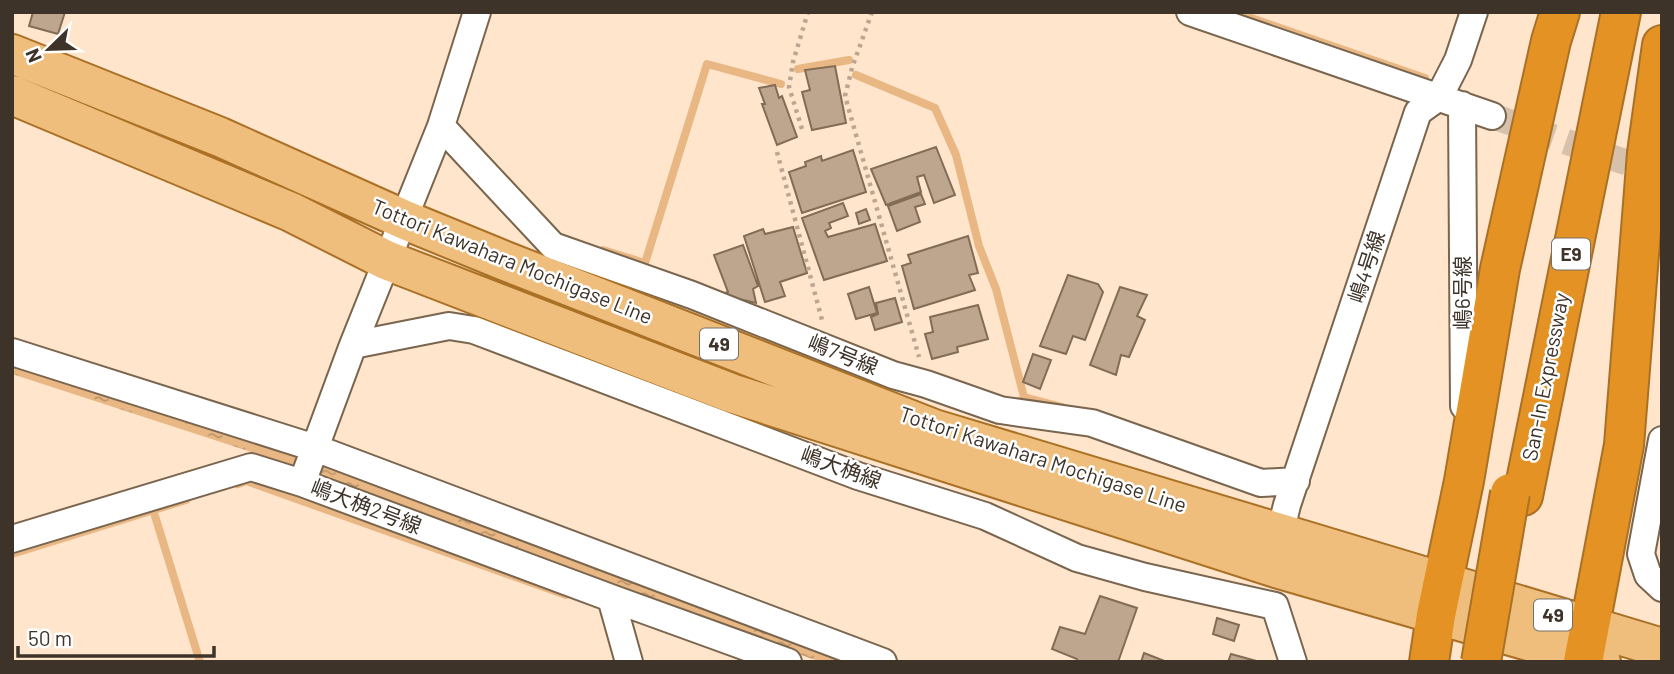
<svg xmlns="http://www.w3.org/2000/svg" width="1674" height="674" viewBox="0 0 1674 674" font-family="Barlow,'Noto Sans JP',sans-serif">
	<defs>
		<pattern id="water-ripples" width="26" height="14" patternUnits="userSpaceOnUse" patternTransform="scale(1.75)"><rect width="26" height="14" fill="#e8b783"/><path d="M2 4q2-2 4 0t4 0M15 11q2-2 4 0t4 0" fill="none" stroke="#bd956b"/></pattern>
	</defs>
	<rect width="100%" height="100%" fill="#ffe5cc"/>
	<path fill="url(#water-ripples)" d="M12 363 319 461 870 662H821L627 594 316 478 294 466 12 374Z"/>
	<g fill="none" stroke-linecap="round" stroke-linejoin="round">
		<path stroke="#e8b783" stroke-width="8" d="M1234 12 1425 78
			M798 69 849 60
			M856 75 935 108 956 155 979 246 996 289 1024 397 1062 407
			M603 250 645 263 707 64 781 84
			M238 484 246 481 566 595
			M155 516 200 662
			M12 554 186 500"/>
	</g>
	<path fill="#bea68e" stroke="#826c55" stroke-width="2" d="M33 12H65L58 34 29 26Z
		M835 66 846 123 812 130 802 92 810 90 805 70Z
		M775 85 779 98 782 96 797 137 777 145 762 104H765L759 88Z
		M936 147 955 195 934 203 924 175 917 177 921 192 886 205 871 169Z
		M853 150 866 192 802 213 789 172 806 166 805 162 821 156 822 161Z
		M921 194 925 204 915 207 920 222 897 231 888 206Z
		M843 203 848 216 829 223 831 228 825 231 828 237 875 224 887 261 824 280 802 218Z
		M866 209 870 220 859 224 856 213Z
		M793 227 807 273 780 282 785 296 765 302 744 236 763 229 765 234Z
		M968 236 978 273 969 275 975 290 914 309 902 266 911 263 908 255Z
		M743 245 758 286 753 289 756 303 726 296 725 293 728 292 714 255Z
		M1068 275 1098 284 1103 292 1085 340 1073 336 1066 354 1040 346Z
		M869 287 877 313 856 319 848 294Z
		M1120 287 1147 295 1137 316 1145 320 1129 357 1121 355 1116 375 1090 365Z
		M895 298 902 322 875 330 871 317 878 314 876 303Z
		M978 305 988 339 957 347 958 352 932 359 925 334 933 332 930 317Z
		M1033 354 1051 360 1040 389 1023 382Z
		M1100 596 1137 608 1118 662H1076L1077 659 1052 649 1060 627 1085 634Z
		M1217 618 1239 625 1234 641 1213 634Z
		M1144 653 1167 662H1141Z
		M1231 654 1260 662H1228Z"/>
	<g fill="none" stroke-linecap="round" stroke-linejoin="round">
		<path stroke="#d8c1ab" stroke-width="26" stroke-dasharray="26 13" stroke-linecap="butt" d="M1492 116 1660 174"/>
		<g stroke="#7a654e" stroke-width="30">
			<path id="minor" d="M477 12 441 126 353 345 302 483 611 598 629 662
				M1190 12 1492 116
				M1462 105 1464 406
				M441 126 553 246 692 295 893 375 926 384 1000 410 1092 423 1261 483 1296 481
				M353 345 449 326 474 330 858 476 985 516 1077 558 1145 577 1275 606 1293 662
				M12 352 315 448 883 662
				M1662 440 1641 554 1648 575 1662 588
				M1280 533 1287 505 1418 112 1439 97 1458 60 1474 12
				M12 539 251 467 302 483
				M611 598 788 662"/>
		</g>
		<g stroke="#aa7126" stroke-width="42">
			<path id="primary" d="M12 54 220 137 405 220 505 261 934 429 1662 648
				M12 95 291 212 386 260 731 393 1276 568 1601 662"/>
		</g>
		<g stroke="#aa7126" stroke-width="42">
			<path id="motorway" d="M1523 496 1621 12
				M1429 662 1436 615 1464 481 1500 269 1551 41 1560 12
				M1583 662 1624 445 1647 153 1662 45"/>
		</g>
		<path stroke="#baa692" stroke-width="4.5" stroke-dasharray="3.5 5" stroke-linecap="butt" d="M872 12 852 68 845 96 919 357
			M802 129 789 87 793 62 808 12
			M777 152 822 320"/>
		<use href="#minor" stroke="#fff" stroke-width="26"/>
		<use href="#primary" stroke="#efbe7c" stroke-width="38"/>
		<use href="#motorway" stroke="#e49224" stroke-width="38"/>
		<g stroke="#aa7126" stroke-width="42" stroke-linecap="butt">
			<path id="motorway-bridge" d="M1481 662 1510 493"/>
		</g>
		<use href="#motorway-bridge" stroke="#e49224" stroke-width="38"/>
	</g>
	<g text-anchor="middle" stroke-width="5" stroke-linejoin="round" paint-order="stroke">
		<g fill="#fff" stroke="#777069" stroke-width="2">
			<rect x="1552" y="238.5" width="38" height="31" rx="5"/>
			<rect x="700" y="328.5" width="38" height="31" rx="5"/>
			<rect x="1534" y="599.5" width="38" height="31" rx="5"/>
		</g>
		<g font-size="19" font-weight="bold" fill="#3d3329">
			<text x="1571" y="261">E9</text>
			<text x="719" y="351">49</text>
			<text x="1553" y="622">49</text>
		</g>
		<g font-size="21" fill="#3d3329" stroke="#fff">
			<text transform="translate(512 262) rotate(22)" y="7">Tottori Kawahara Mochigase Line</text>
			<text transform="translate(1367 267) rotate(-72)" y="7">嶋4号線</text>
			<text transform="translate(1463 293) rotate(-90)" y="7">嶋6号線</text>
			<text transform="translate(843 355) rotate(22)" y="7">嶋7号線</text>
			<text transform="translate(1546 377) rotate(-79)" y="7">San-In Expressway</text>
			<text transform="translate(1043 460) rotate(18)" y="7">Tottori Kawahara Mochigase Line</text>
			<text transform="translate(841 468) rotate(20)" y="7">嶋大桷線</text>
			<text transform="translate(366 507) rotate(21)" y="7">嶋大桷2号線</text>
		</g>
	</g>
	<rect width="1674" height="674" fill="none" stroke="#3d3329" stroke-width="28"/>
	<g transform="translate(49 49) rotate(247)" stroke="#ffffff" stroke-width="5" paint-order="stroke">
	<path d="M0-5L12 26L0 18L-12 26Z" fill="#3d3329"/>
	<text y="-10" font-size="19" font-weight="bold" text-anchor="middle" fill="#3d3329">N</text>
	</g>
	<path d="M18 646v10h196v-10" fill="none" stroke="#3d3329" stroke-width="3.5"/>
	<text x="28" y="646" font-size="21" fill="#3d3329" stroke="#ffffff" stroke-width="5" paint-order="stroke">50 m</text>
</svg>
